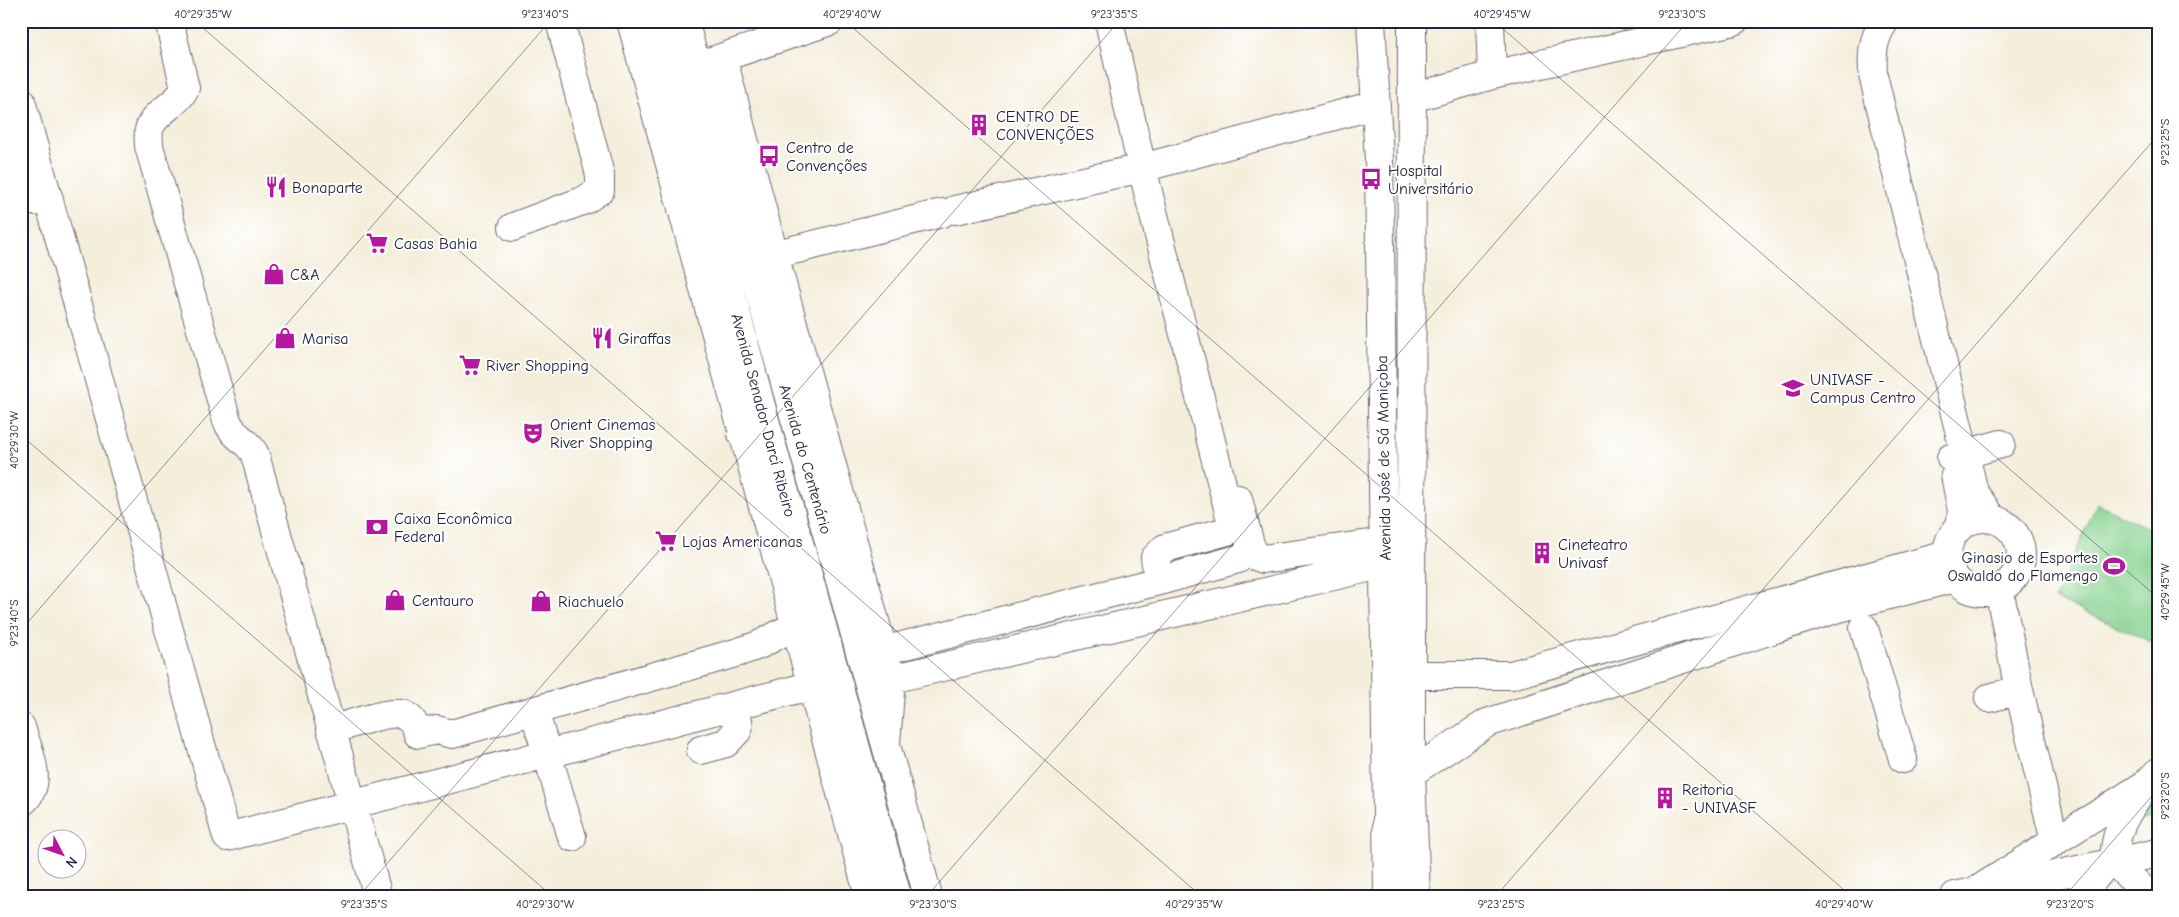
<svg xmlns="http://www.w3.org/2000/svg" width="2179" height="917" viewBox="0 0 2179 917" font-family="'Comic Neue',sans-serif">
	<rect width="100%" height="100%" fill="#fff"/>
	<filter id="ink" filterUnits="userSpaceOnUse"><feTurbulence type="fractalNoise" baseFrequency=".02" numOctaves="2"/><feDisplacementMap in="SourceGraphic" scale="10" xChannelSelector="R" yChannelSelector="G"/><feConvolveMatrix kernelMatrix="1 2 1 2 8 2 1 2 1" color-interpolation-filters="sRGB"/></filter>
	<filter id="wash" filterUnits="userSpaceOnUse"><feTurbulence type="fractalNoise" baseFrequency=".0096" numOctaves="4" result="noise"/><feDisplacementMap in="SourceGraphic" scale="20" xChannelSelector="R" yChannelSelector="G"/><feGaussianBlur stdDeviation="1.12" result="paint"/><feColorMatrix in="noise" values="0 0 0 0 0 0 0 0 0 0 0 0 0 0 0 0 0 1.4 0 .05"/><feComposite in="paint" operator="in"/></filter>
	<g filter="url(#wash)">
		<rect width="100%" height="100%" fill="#f4eedb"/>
		<path fill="#84d08d" stroke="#537964" d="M2097 503 2158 533V645L2055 599Z
			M2158 791V818L2131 823 2139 810Z"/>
	</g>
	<g filter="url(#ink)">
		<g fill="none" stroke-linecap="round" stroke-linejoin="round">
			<g stroke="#6c6973" stroke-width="30">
				<path id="minor" d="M169 21 185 88C178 105 153 112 149 130 148 135 149 141 149 146L227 421C234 438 249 441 255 455L377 893
					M631 21 869 896
					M1109 21 1142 168 1231 520 1227 531 1165 548 1155 558 1159 581
					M1490 21 1492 75
					M1885 21C1872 39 1872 54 1873 75L1974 492 1992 519
					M723 59 774 255 891 679 886 743
					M706 63 830 21
					M1412 98 1492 75 1734 21
					M21 101 227 837 798 689 808 690 813 692
					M21 202 49 199
					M955 210 1142 168 1375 105
					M513 227 585 200 600 190V175L560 21
					M757 259 942 213
					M1951 458 2001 444
					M1955 475 1962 511 1960 527
					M1238 499 1250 544 1255 556 1263 559 1384 542
					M1947 555a37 37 0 1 1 74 0a37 37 0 1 1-74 0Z
					M1999 589 2019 690 2055 842
					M1864 628 1903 759
					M882 651 1159 581 1238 559
					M1411 675H1511L1947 555
					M891 679 1385 564
					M1989 698 2019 690
					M534 710 572 837
					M21 727C28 752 46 783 21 803
					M331 730C346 726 392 709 405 715 412 719 416 726 418 734L437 730 452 734 739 652 759 645 794 626
					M701 750 726 743 738 730C741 717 731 710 719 709
					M1411 773 1487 723 1839 608 1955 578
					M1976 891 2146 784 2158 772
					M2080 896 2106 864"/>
			</g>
			<g stroke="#6c6973" stroke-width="30">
				<path id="major" d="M658 21 761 406 897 896
					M684 21 928 896
					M1371 21 1379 160 1388 896
					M1412 21 1411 675V773L1416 896
					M742 434 761 406
					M2146 784C2127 813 2115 826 2114 862L2150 896
					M1955 896 2158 853"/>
			</g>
			<use href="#minor" stroke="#fff" stroke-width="28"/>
			<use href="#major" stroke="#fff" stroke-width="28"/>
		</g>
	</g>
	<path fill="none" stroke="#22223b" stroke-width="1" stroke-opacity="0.45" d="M195 21 1201 896M845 21 1851 896M1494 21 2158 598M2144 21 2158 33M21 435 552 896M21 630 550 21M359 896 1119 21M927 896 1688 21M1496 896 2158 135M2065 896 2158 789"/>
	<defs>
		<g id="building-bare" transform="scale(1.725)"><path d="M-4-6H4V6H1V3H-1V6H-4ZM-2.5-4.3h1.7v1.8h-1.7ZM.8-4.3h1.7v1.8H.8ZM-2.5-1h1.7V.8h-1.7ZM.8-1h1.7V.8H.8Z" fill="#b5179e" stroke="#fff" stroke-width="2.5" paint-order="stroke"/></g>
		<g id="bus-bare" transform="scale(1.725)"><path d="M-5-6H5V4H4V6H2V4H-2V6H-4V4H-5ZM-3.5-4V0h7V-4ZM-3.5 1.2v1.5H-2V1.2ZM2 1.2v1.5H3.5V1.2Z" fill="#b5179e" stroke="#fff" stroke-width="2.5" paint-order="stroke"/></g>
		<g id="restaurant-bare" transform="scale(1.725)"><path d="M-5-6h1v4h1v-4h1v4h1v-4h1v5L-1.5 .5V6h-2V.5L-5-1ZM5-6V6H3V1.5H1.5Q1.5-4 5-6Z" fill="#b5179e" stroke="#fff" stroke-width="2.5" paint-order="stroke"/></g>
		<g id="supermarket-bare" transform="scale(1.725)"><path d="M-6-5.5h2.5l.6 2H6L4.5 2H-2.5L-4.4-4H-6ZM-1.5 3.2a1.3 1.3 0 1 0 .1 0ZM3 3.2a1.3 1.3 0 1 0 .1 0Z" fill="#b5179e" stroke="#fff" stroke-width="2.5" paint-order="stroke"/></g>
		<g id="shop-bare" transform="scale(1.725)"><path d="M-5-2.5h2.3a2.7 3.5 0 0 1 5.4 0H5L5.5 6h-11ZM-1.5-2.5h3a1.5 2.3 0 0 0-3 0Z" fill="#b5179e" stroke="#fff" stroke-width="2.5" paint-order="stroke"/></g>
		<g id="university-bare" transform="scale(1.725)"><path d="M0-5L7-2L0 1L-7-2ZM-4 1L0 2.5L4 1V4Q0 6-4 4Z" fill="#b5179e" stroke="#fff" stroke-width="2.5" paint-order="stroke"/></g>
		<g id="theatre-bare" transform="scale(1.725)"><path d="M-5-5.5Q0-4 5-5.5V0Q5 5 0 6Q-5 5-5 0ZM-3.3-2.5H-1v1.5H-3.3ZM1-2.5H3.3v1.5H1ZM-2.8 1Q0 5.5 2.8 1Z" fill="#b5179e" stroke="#fff" stroke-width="2.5" paint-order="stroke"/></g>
		<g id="bank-bare" transform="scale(1.725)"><path d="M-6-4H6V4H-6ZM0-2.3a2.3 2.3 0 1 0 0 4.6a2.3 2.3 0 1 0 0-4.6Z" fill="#b5179e" stroke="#fff" stroke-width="2.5" paint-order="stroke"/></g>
		<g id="stadium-bare" transform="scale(1.725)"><path d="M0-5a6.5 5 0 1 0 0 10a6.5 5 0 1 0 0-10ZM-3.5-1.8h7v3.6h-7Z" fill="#b5179e" stroke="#fff" stroke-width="2.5" paint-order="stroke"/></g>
	</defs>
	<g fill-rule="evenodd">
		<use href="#building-bare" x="979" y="125"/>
		<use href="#bus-bare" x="769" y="156"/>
		<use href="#bus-bare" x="1371" y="179"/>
		<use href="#restaurant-bare" x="276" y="187"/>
		<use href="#supermarket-bare" x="377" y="243"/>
		<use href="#shop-bare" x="274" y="274"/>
		<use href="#shop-bare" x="285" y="338"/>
		<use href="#restaurant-bare" x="602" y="338"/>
		<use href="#supermarket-bare" x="470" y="365"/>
		<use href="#university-bare" x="1793" y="388"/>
		<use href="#theatre-bare" x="533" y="433"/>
		<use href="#bank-bare" x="377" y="527"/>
		<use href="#supermarket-bare" x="666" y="541"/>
		<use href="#building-bare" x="1542" y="553"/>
		<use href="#stadium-bare" x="2114" y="566"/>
		<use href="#shop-bare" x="395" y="600"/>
		<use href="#shop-bare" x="541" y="601"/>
		<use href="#building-bare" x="1665" y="798"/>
	</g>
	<g text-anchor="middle" stroke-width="4" stroke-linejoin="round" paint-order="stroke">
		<g font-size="16" fill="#22223b" stroke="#fff" text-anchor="start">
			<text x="996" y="122">CENTRO DE<tspan x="996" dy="18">CONVENÇÕES</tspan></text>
			<text x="786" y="153">Centro de<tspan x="786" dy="18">Convenções</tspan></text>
			<text x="1388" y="176">Hospital<tspan x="1388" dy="18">Universitário</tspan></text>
			<text x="292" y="193">Bonaparte</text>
			<text x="394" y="249">Casas Bahia</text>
			<text x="290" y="280">C&amp;A</text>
			<text x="302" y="344">Marisa</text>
			<text x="618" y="344">Giraffas</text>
			<text x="486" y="371">River Shopping</text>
			<text x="1810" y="385">UNIVASF -<tspan x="1810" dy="18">Campus Centro</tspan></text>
			<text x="550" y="430">Orient Cinemas<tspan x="550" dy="18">River Shopping</tspan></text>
			<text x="394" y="524">Caixa Econômica<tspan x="394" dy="18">Federal</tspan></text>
			<text x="682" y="547">Lojas Americanas</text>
			<text x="1558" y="550">Cineteatro<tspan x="1558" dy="18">Univasf</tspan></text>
			<text x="2098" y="563" text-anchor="end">Ginasio de Esportes<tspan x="2098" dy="18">Oswaldo do Flamengo</tspan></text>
			<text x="412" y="606">Centauro</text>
			<text x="558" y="607">Riachuelo</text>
			<text x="1682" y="795">Reitoria<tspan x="1682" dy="18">- UNIVASF</tspan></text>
		</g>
		<g font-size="16" fill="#22223b" stroke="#fff">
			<text transform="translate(764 415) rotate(75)" y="6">Avenida Senador Darcí Ribeiro</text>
			<text transform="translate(1383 458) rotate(-91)" y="6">Avenida José de Sá Maniçoba</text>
			<text transform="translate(806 459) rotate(74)" y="6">Avenida do Centenário</text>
		</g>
	</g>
	<rect width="2179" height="917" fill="none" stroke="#fff" stroke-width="55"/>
	<g transform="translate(62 854) rotate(131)"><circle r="24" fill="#ffffff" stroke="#a7a7b1"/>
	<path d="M0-4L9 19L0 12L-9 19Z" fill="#b5179e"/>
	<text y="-8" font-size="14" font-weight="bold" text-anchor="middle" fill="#22223b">N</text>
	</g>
	<rect x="28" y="28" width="2124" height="862" fill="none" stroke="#22223b" stroke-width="2"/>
	<g font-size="12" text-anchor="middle" fill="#22223b">
		<text x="203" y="18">40°29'35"W</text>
		<text x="545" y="18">9°23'40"S</text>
		<text x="852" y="18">40°29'40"W</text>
		<text x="1114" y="18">9°23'35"S</text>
		<text x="1502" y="18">40°29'45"W</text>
		<text x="1682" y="18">9°23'30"S</text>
		<text transform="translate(2165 142) rotate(-90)" y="4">9°23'25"S</text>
		<text transform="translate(14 440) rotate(-90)" y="4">40°29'30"W</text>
		<text transform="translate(2165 592) rotate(-90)" y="4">40°29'45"W</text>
		<text transform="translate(14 623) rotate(-90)" y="4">9°23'40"S</text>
		<text transform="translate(2165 796) rotate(-90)" y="4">9°23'20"S</text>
		<text x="364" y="908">9°23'35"S</text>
		<text x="545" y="908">40°29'30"W</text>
		<text x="933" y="908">9°23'30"S</text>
		<text x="1194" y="908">40°29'35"W</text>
		<text x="1501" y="908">9°23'25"S</text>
		<text x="1844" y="908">40°29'40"W</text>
		<text x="2070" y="908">9°23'20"S</text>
	</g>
</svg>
